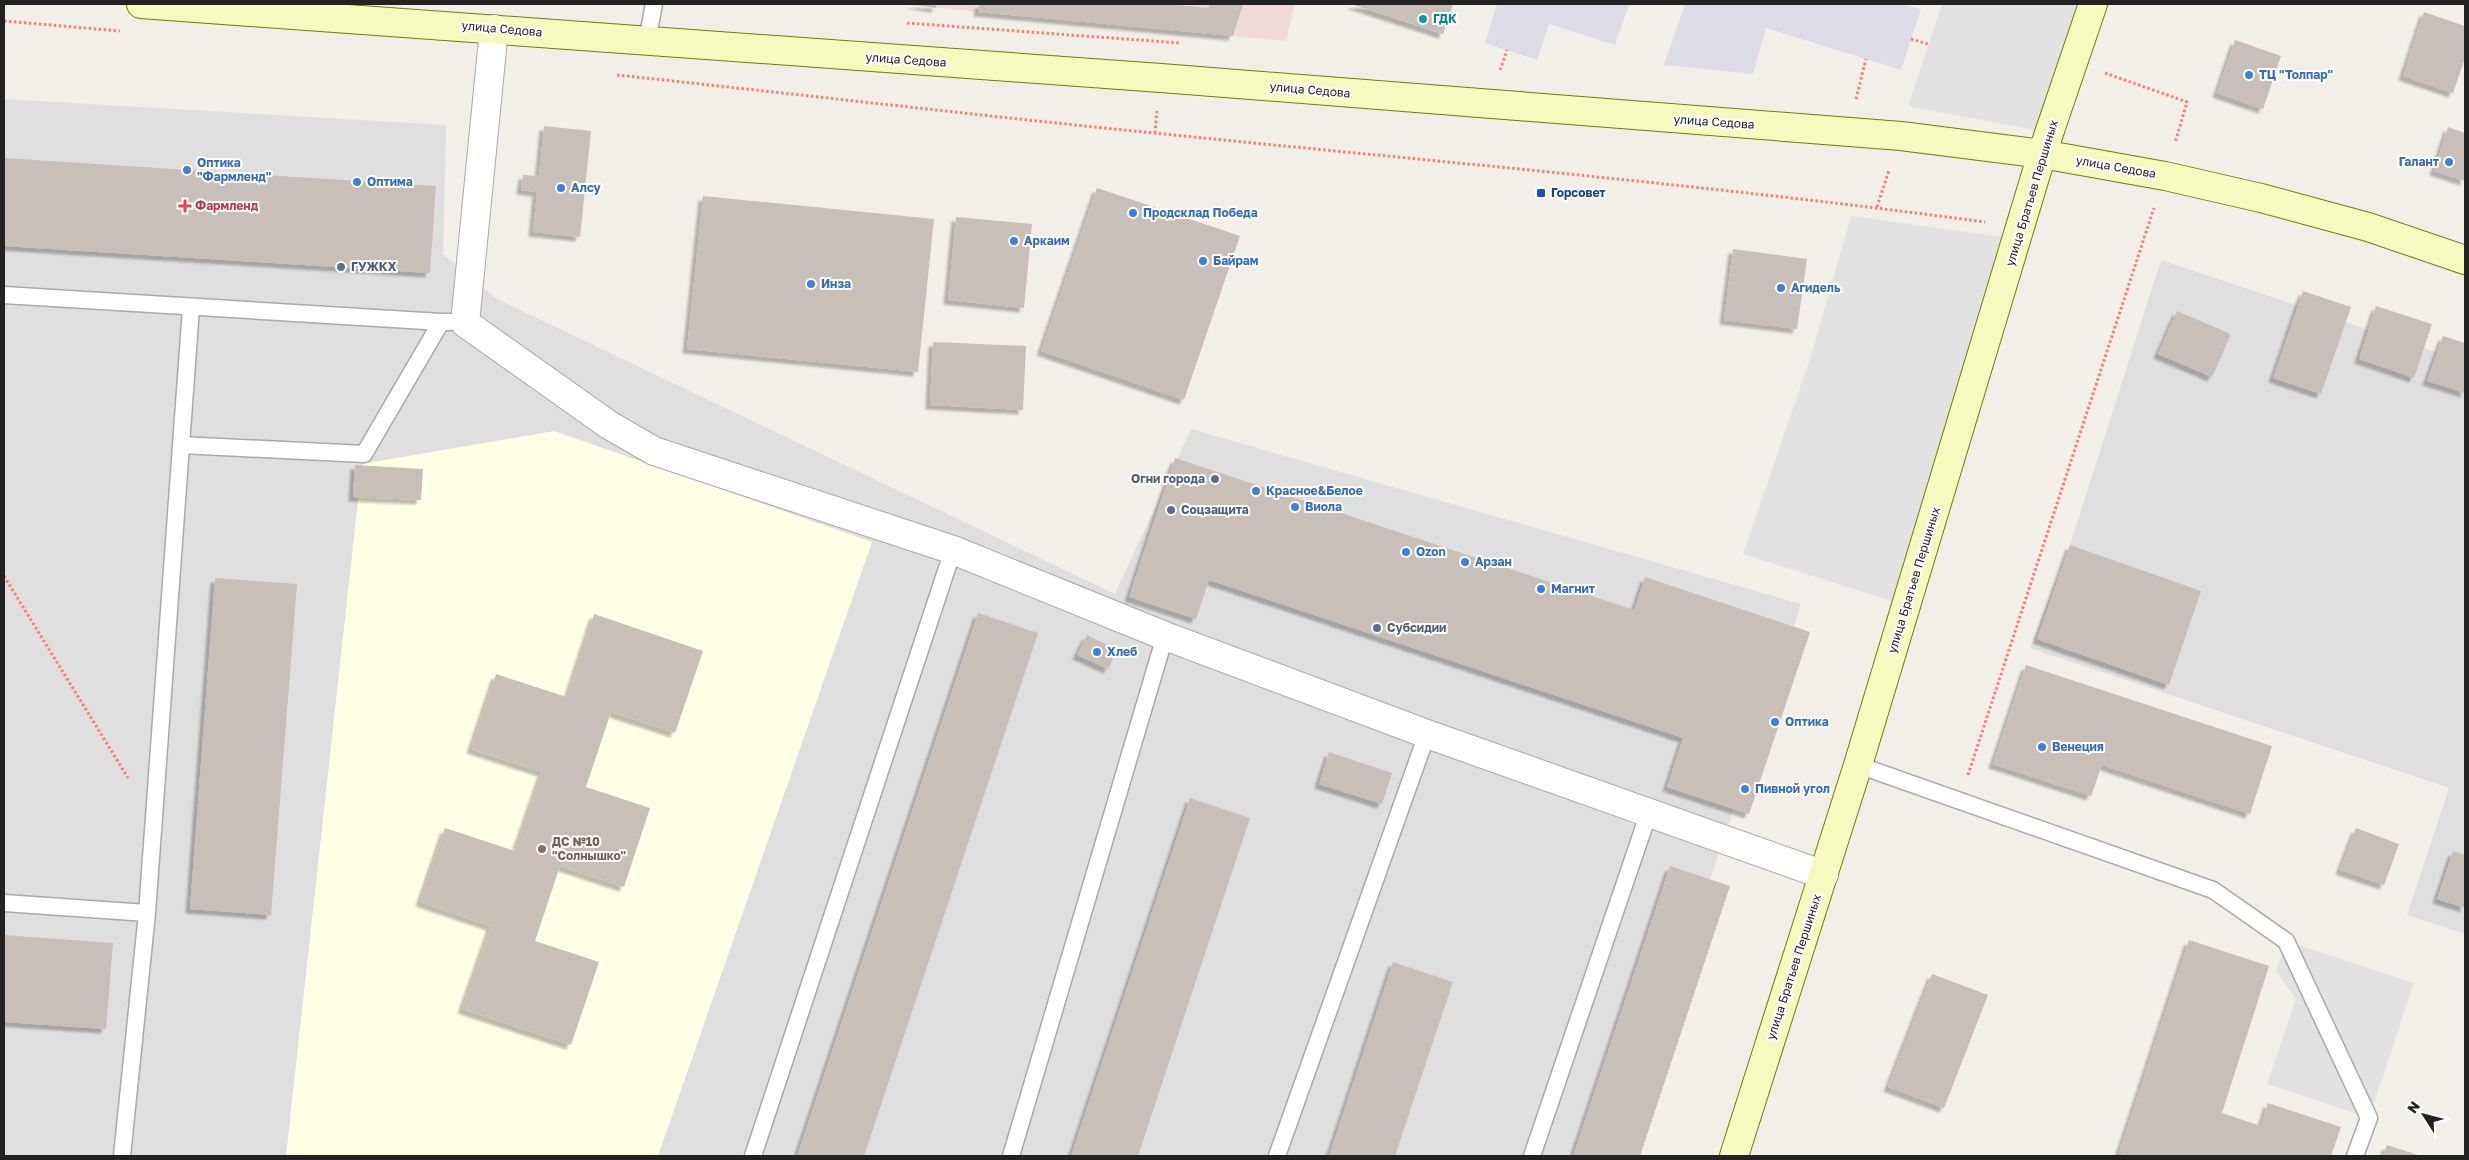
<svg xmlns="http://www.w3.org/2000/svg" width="2469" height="1160" viewBox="0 0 2469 1160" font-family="'Golos Text',sans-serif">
	<defs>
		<filter id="shadow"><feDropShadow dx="-4.5" dy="4.5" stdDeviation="1" flood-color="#0004"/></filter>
	</defs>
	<rect width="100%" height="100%" fill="#f2efe9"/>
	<path fill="#e0dfdf" d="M4 99 446 125 443 254 497 299 1115 594 1191 429 1801 604 1619 1156H4Z
		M2161 260 2465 362V934L2407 915 2449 788 2030 648 2070 545Z"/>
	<path fill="#f2dad9" d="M896 4H1295L1286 41Z"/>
	<path fill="#ffffe5" d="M554 431 872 542 658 1156H286L362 464Z"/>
	<path fill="#e2e2e2" d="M1942 4H2093L2050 133 1908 106Z
		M1851 216 2017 239 1907 606 1743 554 1811 356Z
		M2286 941 2414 983 2369 1118 2267 1084 2296 999 2276 971Z"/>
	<path fill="#dddde8" d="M1497 4H1629L1615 45 1549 24 1537 60 1485 43Z
		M1685 4H1899L1921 9 1901 70 1766 28 1753 74 1664 65Z"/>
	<path fill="#c7bfb8" filter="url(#shadow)" d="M910 4H937L936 8Z
		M979 4H1167L1208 8 1210 4H1243L1233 36 978 12Z
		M1351 4H1453L1443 34Z
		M2424 12 2465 26V58L2453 93 2403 76Z
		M2235 40 2281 56 2263 109 2217 93Z
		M544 126 591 131 580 237 533 232 537 192 521 190 523 175 539 176Z
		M2448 127 2465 133V181L2434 171Z
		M4 158 436 186 430 273 4 246Z
		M1097 188 1240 236 1184 400 1041 351Z
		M703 196 934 219 918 372 687 349Z
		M956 217 1032 224 1024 308 948 300Z
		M1733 249 1807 259 1797 329 1724 320Z
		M2303 291 2351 307 2321 394 2273 378Z
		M2376 306 2432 324 2414 378 2359 359Z
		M2177 311 2231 334 2212 377 2158 354Z
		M2443 336 2465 343V393L2427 381Z
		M933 342 1026 346 1023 410 930 405Z
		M1175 458 1634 610 1645 577 1810 632 1749 814 1667 787 1683 738 1209 580 1196 619 1129 597Z
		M355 465 423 469 421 500 353 497Z
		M2070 545 2201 591 2169 685 2037 639Z
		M215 578 297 584 271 915 190 909Z
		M978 613 1038 633 864 1156H797Z
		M594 614 703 651 675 733 611 712 586 787 650 808 624 887 560 866 535 941 599 962 571 1045 462 1009 491 926 420 902 445 828 515 851 542 772 471 749 496 674 567 697Z
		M1087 635 1117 650 1108 669 1077 655Z
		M2026 665 2272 746 2250 814 2102 765 2091 796 1993 764Z
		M1329 752 1392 773 1382 804 1319 784Z
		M1190 798 1250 818 1138 1156H1071Z
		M2356 828 2399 844 2384 885 2340 870Z
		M2453 851 2465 855V908L2437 899Z
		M1670 866 1730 886 1640 1156H1573Z
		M4 935 113 943 106 1029 4 1022Z
		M2189 940 2269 966 2222 1113 2261 1126 2268 1103 2341 1127 2331 1156H2129L2119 1153Z
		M1393 962 1453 982 1395 1156H1329Z
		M1932 974 1988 995 1944 1108 1888 1087Z
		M2387 1145 2421 1156H2383Z"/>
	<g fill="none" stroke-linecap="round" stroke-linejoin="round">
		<g stroke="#a9a9a9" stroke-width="19">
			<path id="lane" d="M647 41 654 4
				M4 295 441 322
				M181 445 364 454 441 322H450
				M1858 765 2213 890 2286 941 2369 1118 2355 1156
				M4 903 147 913
				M122 1156 147 913 191 308
				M753 1156 953 550
				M1011 1156 1165 636
				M1277 1156 1427 734
				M1532 1156 1649 812"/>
		</g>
		<g stroke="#a9a9a9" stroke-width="30">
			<path id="street" d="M494 29 465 323 609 425 654 451 953 550 1165 636 1427 734 1824 875"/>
		</g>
		<g stroke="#707d05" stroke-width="30">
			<path id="secondary" d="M141 4 1161 78 1901 136 2042 154 2165 176 2261 198 2368 227 2465 260
				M1734 1156 1858 765 2042 154 2093 4"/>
		</g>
		<path stroke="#fa8072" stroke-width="3" stroke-dasharray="2.5 2.5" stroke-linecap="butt" d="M4 21 120 31
			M907 23 1180 43
			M1911 39 1928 44
			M1500 70 1507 50
			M2105 73 2187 102 2175 143
			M617 75C796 94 974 115 1153 133 1431 161 1709 185 1985 222
			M1856 99 1866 59
			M1155 133 1157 111
			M1877 207 1889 170
			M4 576 128 778
			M1968 775 2154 208"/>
		<use href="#lane" stroke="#fff" stroke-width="16"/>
		<use href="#street" stroke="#fff" stroke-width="28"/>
		<use href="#secondary" stroke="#f7fabf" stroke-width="28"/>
	</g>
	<circle fill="#0f9aa8" stroke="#fff" stroke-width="2" cx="1423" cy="19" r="5"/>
	<g fill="#3f7fe0" stroke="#fff" stroke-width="2">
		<circle cx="2249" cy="75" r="5"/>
		<circle cx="2449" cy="162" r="5"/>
		<circle cx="187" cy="170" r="5"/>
		<circle cx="357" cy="182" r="5"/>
		<circle cx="561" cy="188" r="5"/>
		<circle cx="1133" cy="213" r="5"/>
		<circle cx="1014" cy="241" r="5"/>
		<circle cx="1203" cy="261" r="5"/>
		<circle cx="811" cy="284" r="5"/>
		<circle cx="1781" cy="288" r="5"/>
		<circle cx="1256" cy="491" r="5"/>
		<circle cx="1295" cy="507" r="5"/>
		<circle cx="1406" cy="552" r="5"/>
		<circle cx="1465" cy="562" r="5"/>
		<circle cx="1541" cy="589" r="5"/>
		<circle cx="1097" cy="652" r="5"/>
		<circle cx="1775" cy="722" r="5"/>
		<circle cx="2042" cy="747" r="5"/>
		<circle cx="1745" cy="789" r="5"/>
	</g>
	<rect fill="#1a4fb4" stroke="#fff" stroke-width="2" x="1536" y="188" width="10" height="10" rx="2.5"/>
	<path fill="#e0444e" stroke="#fff" stroke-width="2" d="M182.5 198.5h5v5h5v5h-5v5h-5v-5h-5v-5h5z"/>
	<g fill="#5c6f8a" stroke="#fff" stroke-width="2">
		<circle cx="341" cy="267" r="5"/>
		<circle cx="1215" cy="479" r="5"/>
		<circle cx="1171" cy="510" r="5"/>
		<circle cx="1377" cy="628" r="5"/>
	</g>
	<circle fill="#8d6e63" stroke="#fff" stroke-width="2" cx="542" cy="849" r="5"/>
	<g text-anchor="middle" stroke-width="4" stroke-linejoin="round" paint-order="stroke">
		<g font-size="12" font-weight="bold" fill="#0d838f" stroke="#fff" text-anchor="start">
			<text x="1433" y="23">ГДК</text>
		</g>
		<g font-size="12" fill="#222" stroke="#fff">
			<text transform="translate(502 29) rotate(5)" y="4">улица Седова</text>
			<text transform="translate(906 60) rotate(4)" y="4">улица Седова</text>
			<text transform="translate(1310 90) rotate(5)" y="4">улица Седова</text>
			<text transform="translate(1714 122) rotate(4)" y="4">улица Седова</text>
			<text transform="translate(2116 167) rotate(10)" y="4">улица Седова</text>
			<text transform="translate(2032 193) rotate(-73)" y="4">улица Братьев Першиных</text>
			<text transform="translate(1914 580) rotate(-73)" y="4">улица Братьев Першиных</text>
			<text transform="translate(1794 967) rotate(-72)" y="4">улица Братьев Першиных</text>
		</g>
		<g font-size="12" font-weight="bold" fill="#366cbe" stroke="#fff" text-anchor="start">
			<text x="2259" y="79">ТЦ "Толпар"</text>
			<text x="2439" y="166" text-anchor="end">Галант</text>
			<text x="197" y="167">Оптика<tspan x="197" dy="14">"Фармленд"</tspan></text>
			<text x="367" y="186">Оптима</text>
			<text x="571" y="192">Алсу</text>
			<text x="1143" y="217">Продсклад Победа</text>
			<text x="1024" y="245">Аркаим</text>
			<text x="1213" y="265">Байрам</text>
			<text x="821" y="288">Инза</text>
			<text x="1791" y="292">Агидель</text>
			<text x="1266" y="495">Красное&amp;Белое</text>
			<text x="1305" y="511">Виола</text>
			<text x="1416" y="556">Ozon</text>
			<text x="1475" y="566">Арзан</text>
			<text x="1551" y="593">Магнит</text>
			<text x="1107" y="656">Хлеб</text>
			<text x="1785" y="726">Оптика</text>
			<text x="2052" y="751">Венеция</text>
			<text x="1755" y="793">Пивной угол</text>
		</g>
		<g font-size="12" font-weight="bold" fill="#164399" stroke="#fff" text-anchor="start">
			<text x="1551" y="197">Горсовет</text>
		</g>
		<g font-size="12" font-weight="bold" fill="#be3a42" stroke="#fff" text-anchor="start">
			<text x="195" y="210">Фармленд</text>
		</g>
		<g font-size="12" font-weight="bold" fill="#4e5e75" stroke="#fff" text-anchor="start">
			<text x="351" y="271">ГУЖКХ</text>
			<text x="1205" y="483" text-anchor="end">Огни города</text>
			<text x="1181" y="514">Соцзащита</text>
			<text x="1387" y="632">Субсидии</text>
		</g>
		<g font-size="12" font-weight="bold" fill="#785e54" stroke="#fff" text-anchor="start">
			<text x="552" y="846">ДС №10<tspan x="552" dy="14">"Солнышко"</tspan></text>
		</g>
	</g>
	<rect width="2469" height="1160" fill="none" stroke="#222222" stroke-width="10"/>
	<g transform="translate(2424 1115) rotate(306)" stroke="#ffffff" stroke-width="4" paint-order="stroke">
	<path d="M0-4L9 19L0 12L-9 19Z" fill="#222222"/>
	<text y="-8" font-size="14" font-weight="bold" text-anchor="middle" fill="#222222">N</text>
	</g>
</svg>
